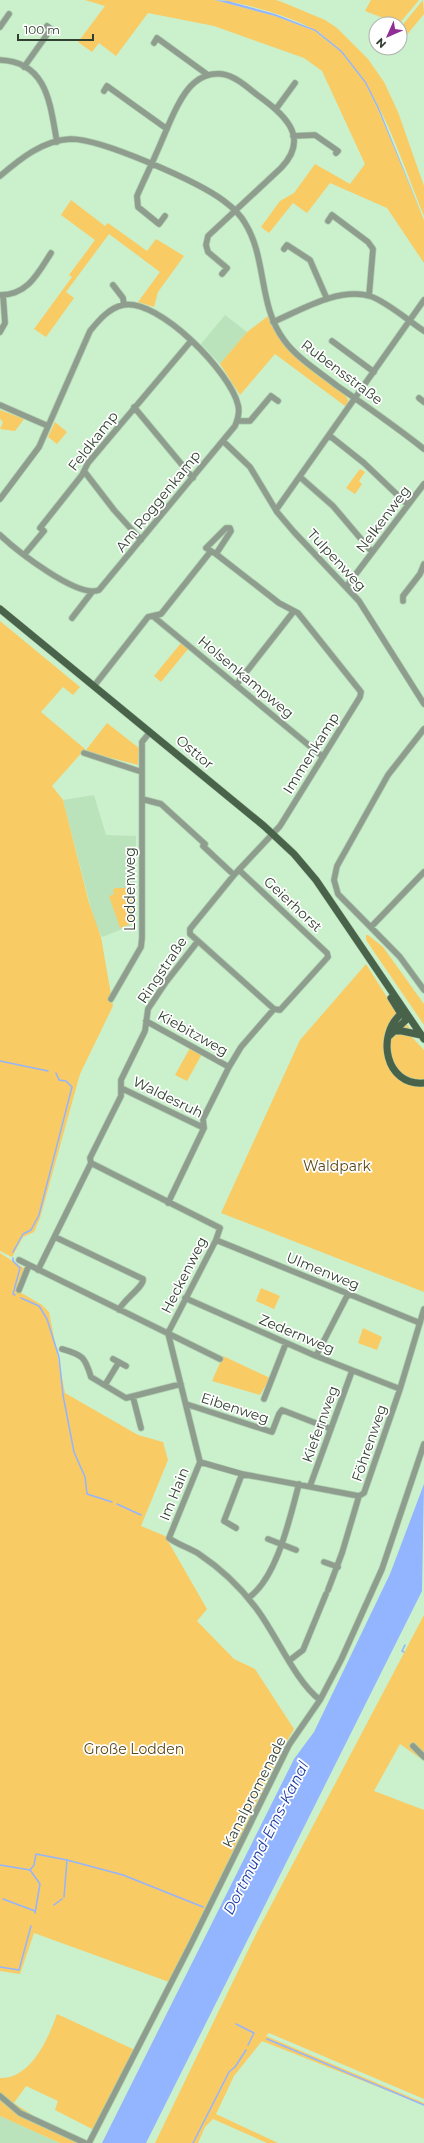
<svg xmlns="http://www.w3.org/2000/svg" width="424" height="2143" viewBox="0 0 424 2143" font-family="Montserrat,sans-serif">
	<rect width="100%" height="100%" fill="#cbf0cc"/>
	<path fill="#bae3bb" d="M225 315 247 332 220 364 201 344Z
		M94 795 106 835 136 836 135 924 102 937 94 920 63 800Z
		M0 2116 60 2143H0Z"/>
	<path fill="#f9cb64" d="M85 0H215L275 16 315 31 341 52 365 83 378 109 424 220V263L387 208 330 183 307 213 293 203 269 233 261 227 280 201 294 193 315 164 350 184 365 164 322 71 304 58 214 26 148 13 116 56 99 43 92 52 78 42 105 6Z
		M222 0H276L282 2 325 20 337 28 368 59 384 82 398 112 424 186V216C400 158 379 83 329 41 325 37 320 32 315 30 287 15 253 6 222 0Z
		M371 0H419L399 24 365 11Z
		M423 0 424 14 405 37 400 32V28Z
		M71 200 105 226 108 223 147 251 156 239 184 256 158 292 154 307 138 302 160 272 109 234 66 292 74 298 46 337 34 329 72 277 69 275 95 240 61 215Z
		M268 316C282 353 315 373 346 396L349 402 345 406 275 354 240 395 220 364 247 332Z
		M0 410 24 419 15 431 0 429 3 422 0 419Z
		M55 422 67 432 57 444 48 437Z
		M360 469 365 472 359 481 362 484 355 494 346 488Z
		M0 621 80 687 73 695 63 687 41 712 85 749 52 786 63 800 89 903 101 937 113 1006 80 1074 40 1218 34 1232 23 1237 12 1257 0 1251Z
		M181 643 188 649 161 682 154 676Z
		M107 723 139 748 138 765 92 753 86 750Z
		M115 888H133V923L120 928 109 896 114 894 113 890Z
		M366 935H368L383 947 424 1004V1025L366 940Z
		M366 964 404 1024 406 1023 411 1030 410 1035 424 1050V1292L221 1213 300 1040Z
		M190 1048 202 1054 187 1081 175 1075Z
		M0 1253 25 1269 18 1291 42 1305 49 1312 65 1393 138 1435 163 1442 168 1460 141 1526 165 1536 207 1609 197 1621 234 1659 255 1669 294 1729 285 1744 169 1982 34 1933 20 1974 0 1971Z
		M261 1288 280 1296 274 1309 256 1301Z
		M363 1328 382 1337 377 1350 358 1343Z
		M223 1356 270 1378 260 1395 212 1381Z
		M424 1615V1761L400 1744 374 1791 424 1810V2099L269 2033 266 2036 424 2103V2105L262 2041 234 2076 216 2114 278 2143H267L213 2119 205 2127 198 2143H155L257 1932Z
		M57 2014 135 2050 94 2130 55 2110 58 2101 26 2086 14 2103 46 2124 84 2141H87L86 2143H60L0 2116V2078C31 2079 48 2039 57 2014Z"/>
	<path fill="#93b4ff" d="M215 0 228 1 275 14 316 30 342 51 366 82 379 108 424 220 378 109 365 83 341 52 315 31 275 16Z
		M424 1484 422 1591 146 2143H102L294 1759 314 1732 390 1574Z"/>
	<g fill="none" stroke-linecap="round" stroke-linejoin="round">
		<path stroke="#93b4ff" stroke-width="1.5" d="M0 1061 48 1071
			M13 1252 23 1234 31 1230 39 1215 72 1087 66 1081 59 1080 56 1073
			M13 1258V1261L20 1268 13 1294 15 1295
			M21 1298 39 1306 47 1319 59 1357 63 1395 74 1452 85 1477 87 1494 112 1502
			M117 1504 141 1515
			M404 1652 402 1651 405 1645
			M67 1860 123 1875 203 1907
			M0 1865 30 1870
			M3 1899 35 1911
			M54 1905 62 1899
			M35 1913 40 1884 30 1870 34 1865 36 1854 67 1860 64 1897
			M0 1967 19 1970 31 1926
			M236 2024 254 2033 248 2045
			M267 2039 424 2105
			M193 2143 229 2072 235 2067 246 2050"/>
		<g stroke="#accdad" stroke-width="7">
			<path id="minor" d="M0 27 9 14
				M154 43 157 38 208 75
				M0 60C48 62 50 105 57 142
				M24 67 51 29 47 26
				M104 91 107 86 167 129
				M276 109 295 83
				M293 136 315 135 338 151 336 153
				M0 176C20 159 43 140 71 139 102 139 199 182 224 201 232 207 240 214 245 223 267 258 258 305 284 340 297 358 318 371 336 385 366 406 395 426 424 449
				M165 216 159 224 138 207 137 196C143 182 150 168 156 154 165 135 178 96 194 83 202 76 212 73 222 74 235 76 246 86 256 94 282 113 312 136 281 168L208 236 206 245 208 252 227 268 222 274
				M328 221 332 215 368 242 373 249 369 296
				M284 249 287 245 310 260 327 299
				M113 285 123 298 124 305
				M0 295C28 295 38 273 51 253
				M273 322C301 310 338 287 370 296 389 303 407 320 424 331
				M0 332 5 323 3 295
				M332 341 374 372
				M419 398 424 402
				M0 405 48 426
				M134 407 193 478
				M237 421H250L271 396 278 401
				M330 436 364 463 408 505
				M223 441 250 467 277 512 294 532 359 601 424 704
				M84 471 114 510 141 540
				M300 477 333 506 372 552
				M0 499 39 447 90 331C99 320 109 308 123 305 159 298 231 373 238 405 240 412 238 419 235 426L99 590C78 599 16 550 0 535
				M276 510 424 300
				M226 528H230L231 531 216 554 206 548Z
				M216 554 279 603 298 613 361 692 360 697 280 826 234 875 190 929V934L198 941 274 1009
				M24 555 44 531 40 528 82 475 88 463 191 341
				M346 587 424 484
				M403 601V596L420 574 424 564
				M154 617 323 757
				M72 618 92 592
				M236 685 294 611
				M94 686 148 617 161 614 211 551
				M424 729 388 775 337 866 334 880 338 894 400 957 424 990
				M84 753 142 772
				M142 799 161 804 205 844 203 846 234 875
				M371 927 424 872
				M111 999 141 947 142 938V742L150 732
				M146 1021 229 1067
				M121 1088 204 1128
				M91 1163 220 1228 216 1240 168 1333
				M168 1203 204 1128 203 1119 229 1067 241 1047 274 1009 280 1010 328 957 327 953 239 870
				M55 1237 143 1279C144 1287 123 1300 119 1310
				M216 1240 420 1323
				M19 1260 220 1359
				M38 1270 91 1163 90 1158 121 1096V1080L145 1031 148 1009 166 982 198 941
				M19 1290 29 1265
				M185 1298 316 1356 400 1389
				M168 1333 200 1462 169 1538C178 1545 190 1548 199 1554 220 1568 241 1588 256 1608 276 1634 295 1681 320 1700
				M62 1349C83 1355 85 1357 91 1377L126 1398 181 1384
				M316 1356 348 1294
				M113 1359 126 1366
				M105 1385 119 1362
				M133 1397 141 1428
				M264 1399 286 1343
				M186 1404 272 1432 279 1414 282 1410 331 1429
				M200 1462 242 1474 359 1496 364 1493 400 1389 424 1309
				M310 1486 352 1371
				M236 1528 224 1521 242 1474
				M268 1539 296 1550
				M324 1562 338 1567
				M328 1590 342 1553 359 1496
				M248 1598C277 1579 290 1517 299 1484
				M290 1660 303 1650 326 1594
				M413 1746 424 1757
				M0 2096 20 2113 85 2143
				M89 2143 191 1944 289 1745 320 1700 341 1660 382 1569 424 1444"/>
		</g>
		<g stroke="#accdad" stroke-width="8">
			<path id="major" d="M0 609 264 826 294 854 316 880 424 1039
				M391 998 401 1014 408 1018
				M401 1014C376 1035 385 1086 424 1083
				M393 1031H402L421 1035
				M388 1037 408 1018"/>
		</g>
		<use href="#minor" stroke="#8e9d8e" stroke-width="5.5"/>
		<use href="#major" stroke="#486349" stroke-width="7"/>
	</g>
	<g text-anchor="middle" stroke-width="3.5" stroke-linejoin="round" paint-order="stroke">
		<g font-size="14" fill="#314031" stroke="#fff">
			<text transform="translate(342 372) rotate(37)" y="5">Rubensstraße</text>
			<text transform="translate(93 441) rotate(-52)" y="5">Feldkamp</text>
			<text transform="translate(158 501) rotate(-51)" y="5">Am Roggenkamp</text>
			<text transform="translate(383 519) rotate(-53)" y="5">Nelkenweg</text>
			<text transform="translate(337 560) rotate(47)" y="5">Tulpenweg</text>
			<text transform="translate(246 677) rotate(40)" y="5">Holsenkampweg</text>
			<text transform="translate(195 752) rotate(40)" y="5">Osttor</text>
			<text transform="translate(311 753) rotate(-58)" y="5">Immenkamp</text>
			<text transform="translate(130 889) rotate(-90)" y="5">Loddenweg</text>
			<text transform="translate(293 904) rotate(43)" y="5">Geierhorst</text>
			<text transform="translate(162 970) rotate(-56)" y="5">Ringstraße</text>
			<text transform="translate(193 1033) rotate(29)" y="5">Kiebitzweg</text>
			<text transform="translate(168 1097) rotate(26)" y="5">Waldesruh</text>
			<text transform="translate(323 1271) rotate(22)" y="5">Ulmenweg</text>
			<text transform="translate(184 1275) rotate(-63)" y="5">Heckenweg</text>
			<text transform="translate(297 1334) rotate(23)" y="5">Zedernweg</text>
			<text transform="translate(235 1408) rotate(18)" y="5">Eibenweg</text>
			<text transform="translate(320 1424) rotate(-70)" y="5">Kiefernweg</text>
			<text transform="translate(369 1443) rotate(-71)" y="5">Föhrenweg</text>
			<text transform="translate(174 1494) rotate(-68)" y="5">Im Hain</text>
			<text transform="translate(254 1792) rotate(-63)" y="5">Kanalpromenade</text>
		</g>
		<g font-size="14" fill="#5a4617" stroke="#fff">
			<text x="337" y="1171">Waldpark</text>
			<text x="134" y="1754">Große Lodden</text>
		</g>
		<g font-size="15" font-style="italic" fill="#1c3da5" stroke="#fff">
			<text transform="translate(266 1838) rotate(-63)" y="5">Dortmund-Ems-Kanal</text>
		</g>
	</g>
	<g transform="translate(388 36) rotate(225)"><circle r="19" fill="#ffffff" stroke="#adb3ad"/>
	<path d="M0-3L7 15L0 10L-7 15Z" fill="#902e96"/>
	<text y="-6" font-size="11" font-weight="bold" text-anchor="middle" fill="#314031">N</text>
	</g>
	<path d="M18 34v6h75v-6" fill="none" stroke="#314031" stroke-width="2"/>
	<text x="24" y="34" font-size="12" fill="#314031" stroke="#ffffff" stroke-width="3" paint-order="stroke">100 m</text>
</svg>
